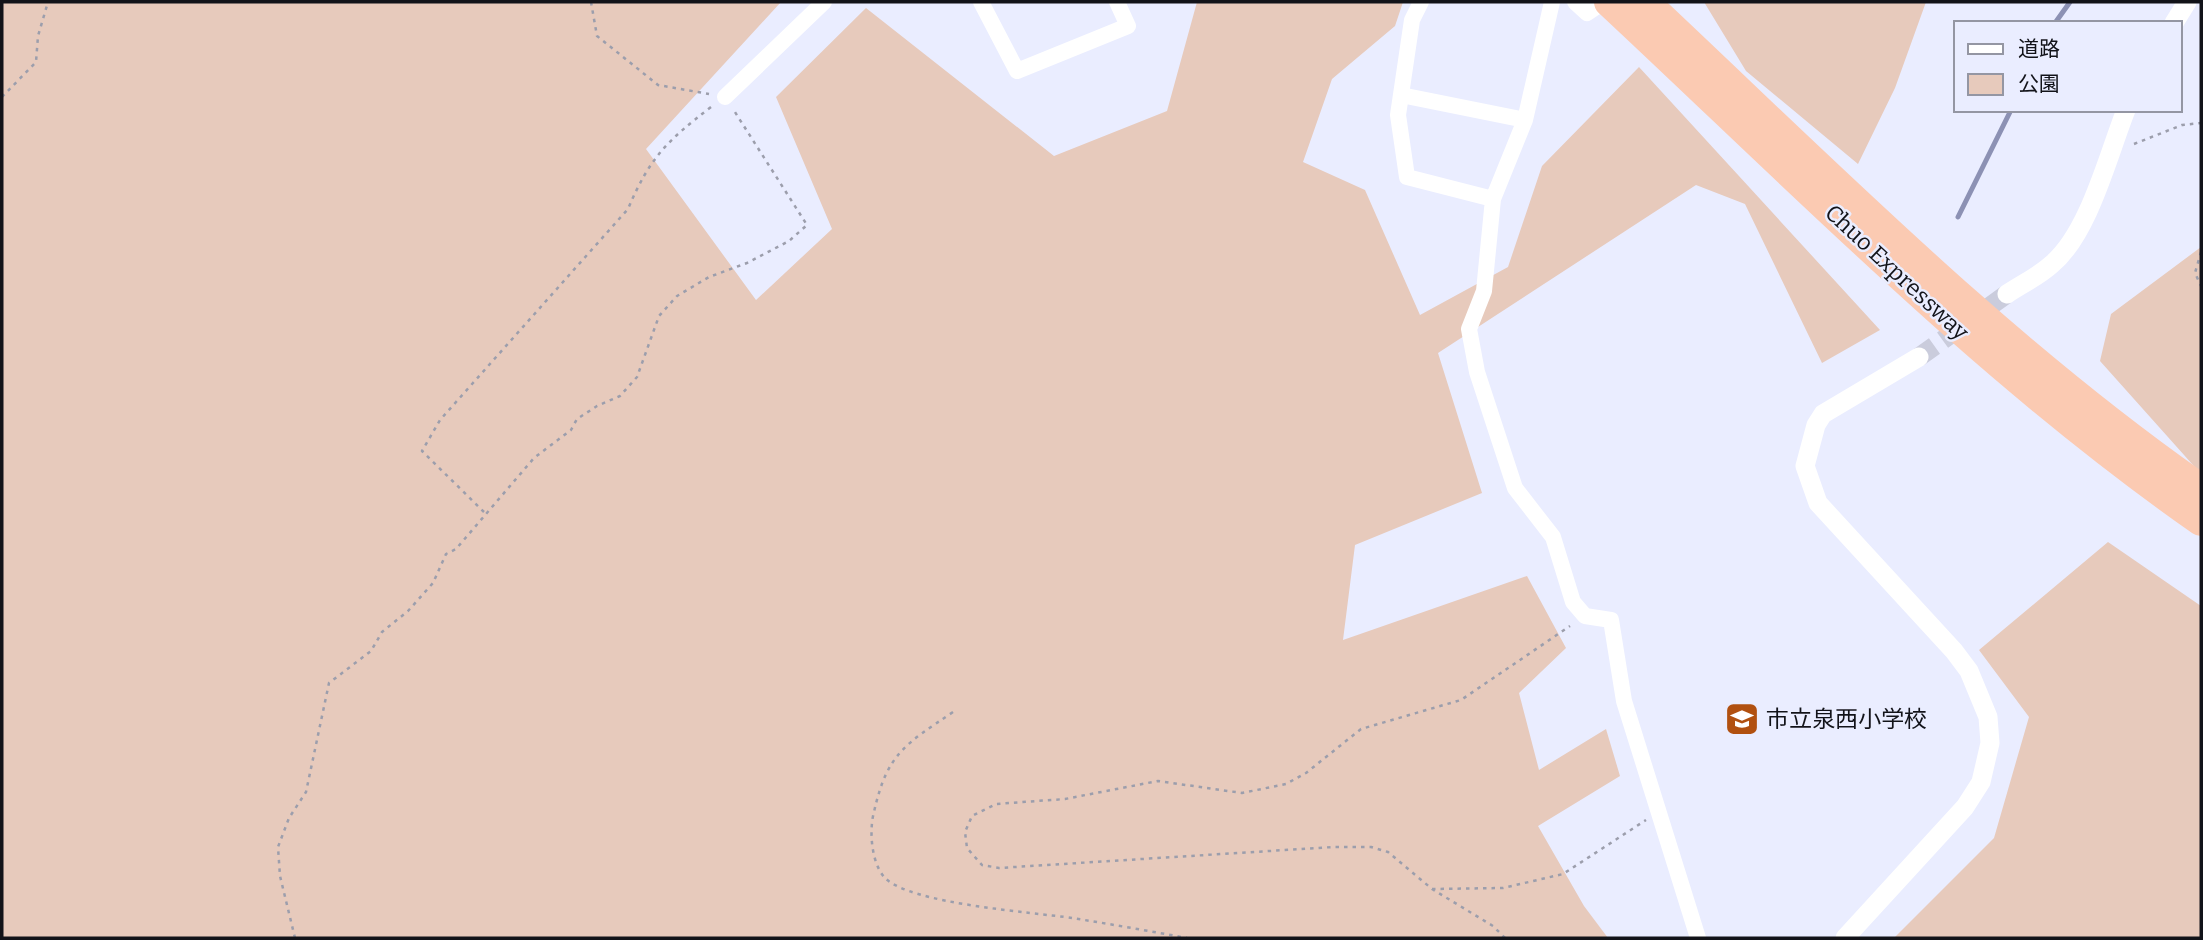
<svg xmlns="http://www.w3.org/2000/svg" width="2203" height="940" viewBox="0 0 2203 940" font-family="Bitter,'Noto Sans JP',serif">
	<rect width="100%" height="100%" fill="#eaedff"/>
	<path fill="#e7cabc" d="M2 2H781L646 149 756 300 832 229 776 97 866 8 1054 156 1167 111 1197 2H1403L1395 26 1332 79 1303 162 1365 190 1420 315 1508 267 1542 166 1639 67 1880 330 1822 363 1745 204 1696 185 1438 353 1482 493 1355 545 1343 640 1527 576 1566 648 1519 693 1539 770 1606 729 1620 776 1538 826 1584 906 1608 938H2Z
		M1704 2H1926L1895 88 1858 164 1746 71Z
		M2201 247V474L2100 361 2111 314Z
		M2108 542 2201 606V938H1894L1994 838 2029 717 1979 650Z"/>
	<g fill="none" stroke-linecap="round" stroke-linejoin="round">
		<path stroke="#8c91b4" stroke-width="5" d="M2055 23 2070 2
			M1958 217 2011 110"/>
		<path stroke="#caccdc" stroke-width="19" stroke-dasharray="19 10" stroke-linecap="butt" d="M1919 357 2007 294"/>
		<path stroke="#9c9eac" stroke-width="2.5" stroke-dasharray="3.5 5" stroke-linecap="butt" d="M591 2 597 36 658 85 709 94
			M2 97 36 62 38 36 48 2
			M2134 144 2182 125 2201 123
			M2201 252 2195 273 2201 286
			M484 512 422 451 440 420 628 209C650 157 667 141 711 107
			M953 712C906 744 887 753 874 812 869 830 871 863 885 878 911 904 1031 912 1072 918 1110 924 1149 931 1187 938
			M1432 889 1503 888 1563 874 1646 820
			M295 938 280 876 278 847 289 818 306 792 329 683 371 651 382 632 408 611 433 583 446 554 456 549 534 458 571 430 577 419 597 406 620 396 637 377 659 316 677 296 709 277 747 263 789 241 807 225 733 109
			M1505 938 1493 926 1432 889 1388 852 1371 847H1333L999 868 982 865 967 848 965 832 972 816 996 804 1065 799 1158 781 1242 793 1286 784 1306 773 1361 729 1461 700 1570 626"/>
		<path stroke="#fff" stroke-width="16" d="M981 2 1017 71 1128 26 1117 2
			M1421 2 1412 20 1398 115 1407 177 1493 199
			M1552 2 1525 120 1493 199 1484 291 1469 329 1477 372 1515 488 1553 537 1573 602 1585 616 1611 620 1624 701 1698 938
			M1575 2 1587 13 1599 5
			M1401 95 1525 120
			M725 97 824 2"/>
		<path stroke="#fff" stroke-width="19" d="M2174 23 2187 2
			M2007 294C2022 284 2039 276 2052 264 2089 233 2108 155 2126 110
			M1845 938 1965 807 1981 782 1990 743 1988 717 1969 671 1954 651 1818 503 1805 466 1816 425 1823 414 1919 357"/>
		<path stroke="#fbcab2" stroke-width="30" d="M1609 2C1801 181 1985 370 2201 521
			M1645 2C1825 171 1999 348 2201 489"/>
	</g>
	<defs>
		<g id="school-square" transform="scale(1.75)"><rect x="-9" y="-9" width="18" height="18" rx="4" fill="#b15010" stroke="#eaedff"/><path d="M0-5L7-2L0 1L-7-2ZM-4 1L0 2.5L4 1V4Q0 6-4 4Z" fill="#fff"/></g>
	</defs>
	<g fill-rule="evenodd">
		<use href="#school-square" x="1742" y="719"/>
	</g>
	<g text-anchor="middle" stroke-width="5" stroke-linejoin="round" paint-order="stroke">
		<g font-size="23" fill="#121319" stroke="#eaedff">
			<text transform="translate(1897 272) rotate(43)" y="8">Chuo Expressway</text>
		</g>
		<g font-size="23" fill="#121319" stroke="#eaedff" text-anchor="start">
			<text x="1766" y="727">市立泉西小学校</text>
		</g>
	</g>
	<rect width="2203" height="940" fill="none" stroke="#121319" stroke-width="7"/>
	<rect x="1954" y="21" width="228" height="91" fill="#eaedff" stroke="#9496a3" stroke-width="2"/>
	<rect x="1968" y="44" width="35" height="10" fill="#ffffff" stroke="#9496a3" stroke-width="2"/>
	<text x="2018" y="56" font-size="21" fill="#121319">道路</text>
	<rect x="1968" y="74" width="35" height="21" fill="#e7cabc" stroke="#9496a3" stroke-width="2"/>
	<text x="2018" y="91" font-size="21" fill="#121319">公園</text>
</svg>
